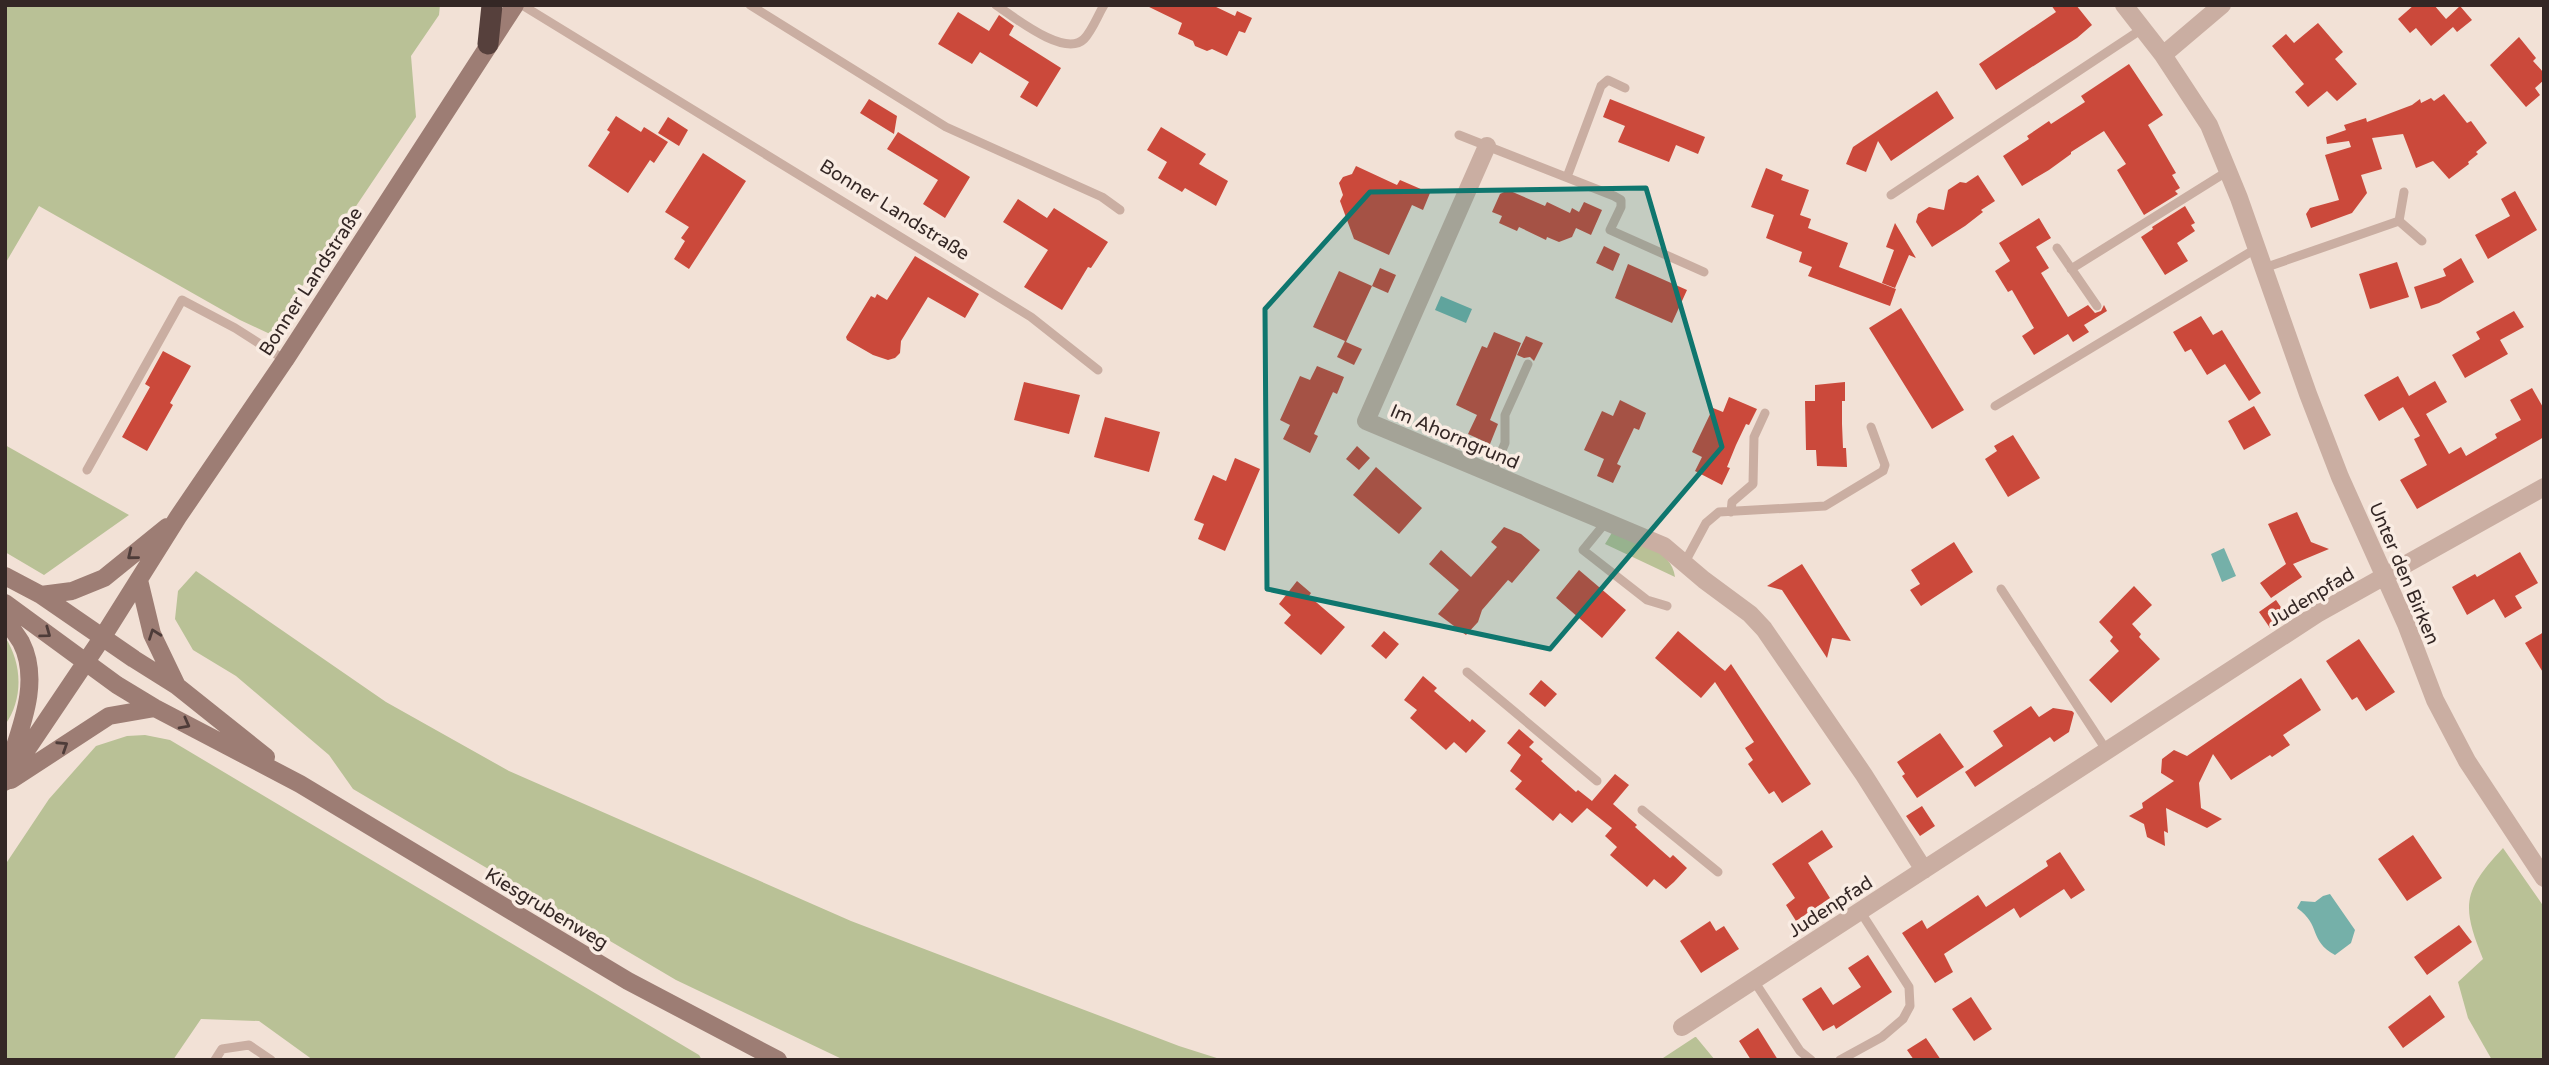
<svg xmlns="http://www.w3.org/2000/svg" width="2549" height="1065" viewBox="0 0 2549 1065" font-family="'Varela Round',sans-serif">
	<rect width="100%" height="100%" fill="#f2e1d6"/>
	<path fill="#b9c196" d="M5 5H440L439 15 411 56 416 117 270 334 240 320 39 206 5 264Z
		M5 445 129 515 44 575 5 552Z
		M1613 531C1635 541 1672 549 1675 577L1605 544Z
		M196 571 386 702 509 771 851 921 1179 1046 1223 1060H844L676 980 353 789 329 755 236 676 193 650 175 619 178 591Z
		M5 637C22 663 24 698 5 725Z
		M145 735 170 740 699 1055 702 1060H313L259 1021 201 1019 173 1060H5V865L49 799 96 746 127 736Z
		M2503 848 2544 907V1060H2492L2468 1018 2458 982 2483 959C2461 905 2463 891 2503 848Z
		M1696 1037 1715 1060H1660L1695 1037Z"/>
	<path fill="#75b0a9" d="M1441 296 1472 309 1466 323 1435 310Z
		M2224 548 2236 576 2222 582 2211 554Z
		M2330 894 2355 930 2351 943 2335 955C2308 940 2322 926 2297 908L2301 901 2315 902 2323 896Z"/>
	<path fill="#cb493b" d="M1145 5H1212L1235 16 1237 11 1252 18 1245 33 1239 31 1227 56 1212 49 1207 51 1195 46 1193 41 1178 34 1182 23Z
		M2051 5H2076L2092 25 2077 38 1996 90 1979 64 2056 12Z
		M2414 5H2434L2446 19 2460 6 2472 20 2457 32 2453 27 2431 46 2416 28 2410 33 2398 19Z
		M958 12 989 31 999 15 1014 26 1009 35 1061 68 1037 107 1020 97 1029 82 980 52 972 64 938 44Z
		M2318 23 2343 52 2335 59 2357 84 2337 101 2327 91 2308 107 2295 92 2304 84 2272 46 2286 34 2294 43Z
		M2519 37 2536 58 2533 61 2544 73V80L2535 88 2540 95 2526 107 2490 65Z
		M2129 64 2163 115 2148 125 2176 173 2172 175 2180 188 2175 191 2178 194 2144 215 2117 170 2126 164 2104 131 2071 152V154L2049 170 2022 186 2003 156 2029 139 2027 136 2049 121 2051 124 2085 102 2081 96Z
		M1937 91 1954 118 1891 161 1878 141 1866 172 1846 164 1853 147Z
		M2444 94 2467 123 2471 121 2487 143 2476 152 2478 154 2468 162 2469 164 2449 179 2433 161 2416 168 2403 134 2372 138 2382 169 2361 175 2367 193 2352 213 2311 228 2306 214 2310 208 2339 200 2325 155 2351 147 2349 141 2327 144 2326 137 2346 130 2344 125 2366 118 2367 122 2412 105 2420 99 2421 103 2431 98 2434 101Z
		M869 99 897 116 894 134 860 113Z
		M1610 99 1705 137 1698 154 1676 145 1669 162 1618 142 1625 126 1603 117Z
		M616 116 641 132 644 127 668 142 654 163 650 160 628 193 588 166 610 132 607 130Z
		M668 117 688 130 679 146 658 133Z
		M1161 127 1206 154 1199 164 1228 181 1216 206 1185 188 1182 192 1158 178 1167 162 1147 150Z
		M898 132 970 177 945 218 923 204 938 180 887 149Z
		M703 153 746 181 689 269 674 259 685 241 681 238 689 227 665 212Z
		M1356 166 1397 185 1400 180 1430 193 1423 210 1412 205 1389 255 1354 239 1340 201 1343 195 1339 183 1343 177 1352 174Z
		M1766 168 1783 175 1781 180 1809 190 1800 215 1811 219 1808 228 1848 243 1839 267 1896 289 1890 306 1808 276 1812 267 1799 262 1802 252 1766 238 1774 215 1751 207Z
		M1978 175 1995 201 1981 210 1983 212 1965 226 1932 247 1916 222 1918 214 1929 207 1944 210 1948 190 1960 182 1966 183Z
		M1508 190 1545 206 1547 202 1570 213 1572 208 1579 212 1584 202 1602 210 1591 235 1576 228 1572 237 1559 242 1547 237 1546 240 1519 227 1517 231 1499 223 1502 216 1492 212 1500 194Z
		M2515 191 2537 230 2488 259 2475 235 2510 216 2501 199Z
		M1018 199 1047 218 1054 208 1108 242 1091 268 1088 267 1062 310 1024 287 1048 250 1003 222Z
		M2185 206 2195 223 2191 225 2195 231 2177 243 2188 261 2165 275 2141 237 2153 229 2152 227Z
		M2039 218 2051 238 2036 247 2049 268 2041 273 2068 317 2088 305 2095 313 2101 311 2104 305 2107 311 2084 325 2089 332 2073 342 2068 334 2034 355 2022 336 2034 328 2012 290 2008 292 1995 271 2010 261 1999 243Z
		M1895 223 1916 258 1909 255 1895 288 1882 283 1894 250 1886 247Z
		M1604 246 1620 254 1613 271 1596 263Z
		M915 256 979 294 965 318 928 297 901 341 900 353 895 358 888 360 873 355 847 340 846 337 871 296 875 298 877 294 887 300Z
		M2461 258 2474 282 2439 303 2421 309 2414 287 2446 276 2443 269Z
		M2397 262 2409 297 2370 309 2359 274Z
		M1628 264 1687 290 1672 323 1615 298Z
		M1380 268 1396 275 1388 293 1372 286 1346 342 1362 349 1354 365 1337 357 1345 341 1313 327 1339 271 1372 286Z
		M1901 308 1964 410 1932 429 1869 328Z
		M2514 311 2524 327 2500 340 2508 354 2465 378 2452 355 2480 339 2476 332Z
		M2201 316 2213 335 2222 330 2261 393 2249 401 2225 364 2207 375 2191 349 2185 352 2173 332Z
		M1494 332 1521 343 1490 420 1498 424 1490 444 1468 434 1477 415 1456 405 1482 346 1487 348Z
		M1526 336 1543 343 1534 361 1530 357 1524 358 1517 355Z
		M163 351 191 366 170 403 173 405 147 451 122 437 150 387 145 384Z
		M1317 366 1344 377 1337 394 1333 392 1314 434 1318 436 1310 453 1283 439 1290 425 1280 420 1300 376 1310 380Z
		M2398 376 2409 396 2435 381 2447 402 2426 414 2449 454 2461 447 2466 456 2497 438 2495 434 2521 420 2510 400 2532 388 2544 409V437L2417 509 2400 480 2427 465 2414 439 2420 436 2403 407 2379 421 2364 395Z
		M1024 382 1080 395 1069 434 1014 420Z
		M1845 382V401H1842V424L1843 448H1846L1847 467 1817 466 1816 450H1806L1805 401H1815V385Z
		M1729 397 1757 409 1749 425 1746 424 1736 445 1727 467 1730 468 1722 485 1695 471 1702 457 1692 452 1713 408 1723 412Z
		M1620 400 1646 413 1639 430 1634 428 1617 464 1621 466 1613 483 1597 476 1604 459 1584 450 1602 411 1613 416Z
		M2254 406 2271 435 2244 450 2228 421Z
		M1105 417 1160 432 1149 472 1094 457Z
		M2013 435 2040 478 2008 497 1985 459 1997 451 1994 446Z
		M1357 446 1370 458 1359 470 1346 459Z
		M1235 458 1260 469 1225 551 1198 539 1204 524 1194 520 1213 475 1226 481Z
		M1376 467 1422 508 1399 534 1353 495Z
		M2297 512 2311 542 2329 549 2293 564 2302 577 2271 598 2260 583 2286 564 2268 524Z
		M1504 527 1521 534 1540 550 1512 583 1508 580 1482 610 1478 622 1466 635 1438 614 1459 590 1429 564 1441 550 1471 577 1497 547 1491 542Z
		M1954 542 1973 572 1921 606 1910 590 1920 584 1911 570Z
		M2520 552 2538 583 2515 596 2522 608 2505 618 2494 599 2467 615 2452 587 2475 574 2477 577Z
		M1802 564 1851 641 1832 638 1827 658 1782 590 1767 586Z
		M1579 570 1626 610 1602 638 1556 598Z
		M1297 581 1311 593 1309 596 1345 627 1321 655 1284 623 1291 615 1279 604Z
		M2134 586 2152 605 2132 624 2141 634 2139 637 2160 659 2111 703 2089 680 2119 651 2110 641 2113 637 2099 622Z
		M2276 600 2287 616 2270 628 2259 612Z
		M1384 631 1399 644 1386 659 1371 646Z
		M1678 631 1725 671 1731 664 1811 784 1782 803 1774 791 1769 794 1748 764 1753 760 1745 748 1754 742 1715 682 1701 698 1655 658Z
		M2544 632V674L2525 643Z
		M2359 639 2395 692 2366 711 2357 697 2352 700 2326 661Z
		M1423 676 1437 688 1434 691 1470 722 1472 719 1486 731 1466 753 1454 742 1446 750 1410 718 1417 710 1404 700Z
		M2301 678 2321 710 2283 735 2290 745 2272 757 2270 755 2231 780 2213 754 2199 783 2201 808 2222 819 2207 828 2166 808 2168 833 2164 831 2165 846 2147 837 2144 824 2129 816 2143 808 2142 803 2174 781 2161 773 2162 759 2174 750 2187 756Z
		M1541 680 1557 694 1545 707 1529 694Z
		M2031 706 2039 717 2053 708 2072 711 2074 713 2069 732 2054 742 2050 737 1975 787 1965 772 2003 746 1993 731Z
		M1519 729 1534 742 1529 747 1543 759 1541 761 1576 792 1578 790 1592 801 1615 774 1629 785 1613 804 1637 825 1635 827 1653 843 1670 858 1673 855 1687 868 1674 882 1666 889 1654 879 1647 887 1610 855 1617 847 1605 836 1612 828 1587 808 1572 823 1560 813 1553 821 1515 789 1522 781 1510 771 1521 755 1507 743Z
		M1940 733 1964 767 1917 798 1902 776 1905 774 1897 762Z
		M1922 806 1935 826 1920 836 1906 816Z
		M1822 830 1833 847 1808 863 1830 898 1796 921 1786 905 1795 898 1772 864Z
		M2413 835 2442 878 2407 901 2378 859Z
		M2060 852 2085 890 2071 899 2064 889 2020 918 2014 908 1944 954 1953 972 1935 983 1902 933 1922 920 1927 929 1978 895 1986 907 2048 866 2046 861Z
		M1710 921 1716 931 1724 926 1739 949 1701 973 1680 941Z
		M2459 925 2472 942 2427 975 2414 957Z
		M1868 955 1892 992 1836 1029 1834 1025 1823 1031 1802 999 1821 987 1833 1005 1861 987 1848 968Z
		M2430 995 2445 1017 2403 1048 2388 1027Z
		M1971 997 1992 1029 1974 1041 1952 1009Z
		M1758 1028 1778 1060H1751L1739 1041Z
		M1926 1038 1941 1060H1914L1907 1050Z"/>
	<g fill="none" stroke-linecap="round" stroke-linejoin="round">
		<path stroke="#caaea2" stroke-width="9" d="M522 5 1031 317 1098 370
			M750 5 946 127 1102 197 1120 210
			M996 5C1014 17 1065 58 1084 39 1092 31 1098 15 1104 5
			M1459 135 1614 196 1621 200V207L1610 230 1704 272
			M1567 177 1601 86 1608 80 1625 88
			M2404 192 2399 221 2422 241
			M1891 195 2142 29
			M2057 248 2097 306
			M2264 268 2399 221
			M2071 269 2228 171
			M1995 406 2257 248
			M87 470 182 300 235 328 285 360
			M1492 474 1505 443V415L1528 364
			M1731 512 1732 502 1753 484 1754 437 1765 413
			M1606 522 1583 550 1647 600 1667 606
			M1685 562 1706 523 1719 512 1825 506 1883 471 1885 465 1871 427
			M2001 589 2107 751
			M1467 672 1597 781
			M1642 810 1718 872
			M1754 981 1800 1051 1811 1060
			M215 1060 222 1049 249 1045 271 1060
			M1840 1060 1882 1037 1903 1019 1910 1006 1909 987 1860 911"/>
		<path stroke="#caaea2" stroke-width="18" d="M2124 5 2163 55 2209 125 2239 198 2308 394 2340 477 2406 624 2435 700 2467 761 2544 878
			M2163 55 2222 5
			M1487 146 1366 421 1664 546 1704 580 1750 614 1764 629 1864 775 1924 870
			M1682 1027 2317 614 2544 487"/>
		<path stroke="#9d7d74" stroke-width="18" d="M5 576 41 595 134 659 177 686 266 757
			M139 580 152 634 176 684
			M41 595 72 591 104 578 167 527
			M5 603 117 685 155 708 300 784 628 981 778 1060
			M5 619C10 626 16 634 21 642 42 683 19 731 7 771
			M11 780 109 716 155 708
			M5 782 102 638 178 517 285 360 515 5"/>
		<path stroke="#56403c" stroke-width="21" d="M488 44 492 5"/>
	</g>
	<defs><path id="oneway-chevron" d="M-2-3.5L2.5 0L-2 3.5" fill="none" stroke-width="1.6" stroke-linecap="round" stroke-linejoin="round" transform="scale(1.75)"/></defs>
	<g stroke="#4e3c39">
		<use href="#oneway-chevron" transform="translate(132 555) rotate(141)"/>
		<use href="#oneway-chevron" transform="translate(46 633) rotate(36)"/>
		<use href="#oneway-chevron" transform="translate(154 634) rotate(-110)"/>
		<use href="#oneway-chevron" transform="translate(185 724) rotate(28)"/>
		<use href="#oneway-chevron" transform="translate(63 746) rotate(-33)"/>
	</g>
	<path fill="#0f766e" fill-opacity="0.2" stroke="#0f766e" stroke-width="5" stroke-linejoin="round" d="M1646 188 1722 447 1550 649 1267 589 1265 309 1370 192Z"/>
	<g text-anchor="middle" stroke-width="7" stroke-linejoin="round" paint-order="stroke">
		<g font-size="19" fill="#342725" stroke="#f9ece3">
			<text transform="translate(895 209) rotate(32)" y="7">Bonner Landstraße</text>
			<text transform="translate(310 281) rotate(-57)" y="7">Bonner Landstraße</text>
			<text transform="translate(1455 436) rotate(23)" y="7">Im Ahorngrund</text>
			<text transform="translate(2405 573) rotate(67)" y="7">Unter den Birken</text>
			<text transform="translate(2311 596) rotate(-31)" y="7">Judenpfad</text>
			<text transform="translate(1830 906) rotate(-33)" y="7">Judenpfad</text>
			<text transform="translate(547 908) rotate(31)" y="7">Kiesgrubenweg</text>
		</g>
	</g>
	<rect width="2549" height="1065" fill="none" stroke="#342725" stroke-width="14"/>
</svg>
